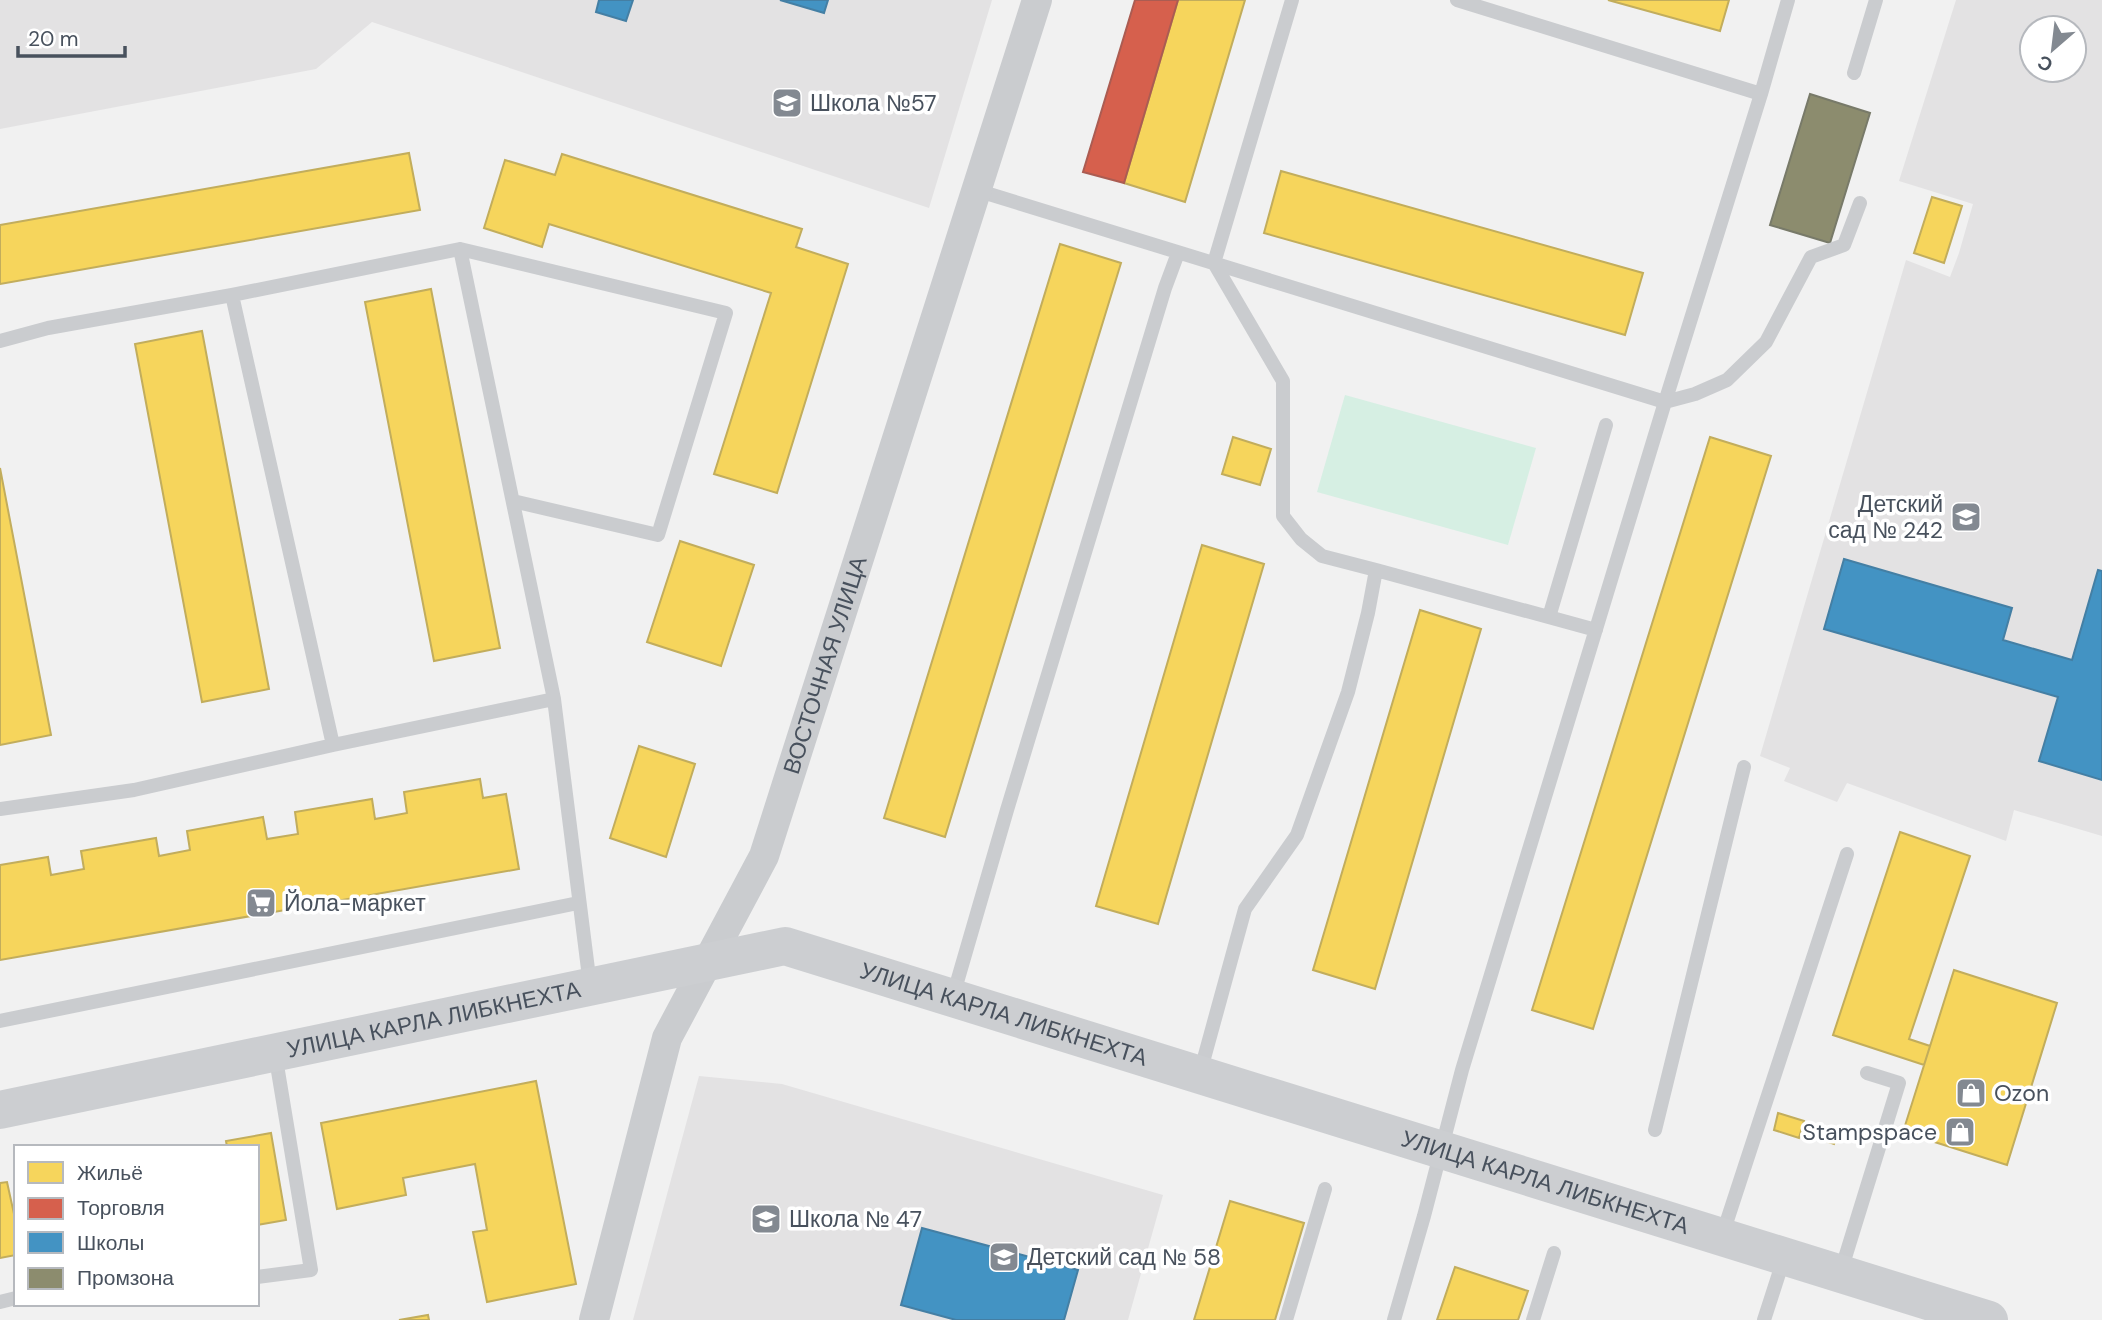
<svg xmlns="http://www.w3.org/2000/svg" width="2102" height="1320" viewBox="0 0 2102 1320" font-family="'DM Sans',sans-serif">
	<rect width="100%" height="100%" fill="#f1f1f1"/>
	<path fill="#e3e2e3" fill-rule="evenodd" d="M0 0H992L929 208 372 22 316 69 0 129Z
		M1956 0H2102V836L2014 810 2006 841 1847 783 1837 802 1784 781 1790 768 1760 756 1906 260 1950 277 1959 253 1973 204 1899 181ZM2032 28H2074V70H2032Z
		M699 1076 782 1084 1163 1195 1128 1320H633Z"/>
	<path fill="#d6efe3" d="M1345 395 1536 448 1508 545 1317 492Z"/>
	<path fill="#f6d55c" stroke="#c2ad5c" stroke-width="2" d="M1178 0H1245L1185 202 1124 183Z
		M1608 0H1729L1720 31Z
		M409 153 420 210 0 284V225Z
		M562 154 802 229 796 247 848 264 777 493 714 474 771 293 549 224 542 247 484 228 505 160 555 175Z
		M1281 171 1643 273 1625 335 1264 233Z
		M1932 197 1962 206 1944 263 1914 253Z
		M1060 244 1121 263 945 837 884 818Z
		M431 289 500 648 434 661 365 302Z
		M202 331 269 689 202 702 135 344Z
		M1233 437 1271 449 1260 485 1222 474Z
		M1710 437 1771 456 1593 1029 1532 1010Z
		M0 468 51 735 0 745Z
		M680 541 754 565 721 666 647 642Z
		M1202 545 1264 564 1158 924 1096 906Z
		M1420 610 1481 629 1375 989 1313 970Z
		M639 746 695 764 666 857 610 838Z
		M480 779 483 798 506 794 519 869 0 960V865L48 857 51 875 84 869 81 851 156 838 159 856 190 850 187 831 263 817 267 839 298 834 295 812 372 799 375 819 407 813 404 792Z
		M1900 832 1970 856 1909 1039 1930 1046 1924 1065 1833 1035Z
		M1954 970 2057 1003 2007 1165 1903 1132Z
		M536 1081 576 1284 487 1302 473 1232 487 1230 475 1164 403 1178 406 1195 337 1209 321 1123Z
		M1778 1113 1804 1121 1799 1138 1774 1130Z
		M1820 1126 1838 1132 1834 1144 1817 1138Z
		M271 1133 286 1220 257 1225V1147H227L226 1141Z
		M7 1182 16 1223V1255L0 1258V1183Z
		M1230 1201 1304 1223 1275 1320H1194Z
		M1455 1267 1528 1291 1518 1320H1437Z
		M428 1315 429 1320H399Z"/>
	<path fill="#d6604d" stroke="#ab5c52" stroke-width="2" d="M1135 0H1178L1124 183 1083 172Z"/>
	<path fill="#4393c3" stroke="#447fa4" stroke-width="2" d="M599 0H633L626 21 596 12Z
		M780 0H828L824 13Z
		M1844 559 2012 608 2003 640 2072 660 2098 570 2102 571V780L2039 761 2058 697 1824 629Z
		M922 1228 1078 1270 1064 1320H956L901 1305Z"/>
	<path fill="#8c8c6e" stroke="#787a69" stroke-width="2" d="M1810 94 1870 113 1830 243 1770 225Z"/>
	<g fill="none" stroke-linecap="round" stroke-linejoin="round">
		<path stroke="#cacccf" stroke-width="14" d="M1457 0 1761 94
			M1854 73 1876 0
			M976 190 1665 402 1761 94 1788 0
			M460 249 726 313 658 535 513 501
			M232 295 333 745
			M0 341 48 328 232 295 460 249 554 699 590 985
			M1376 570 1596 630
			M1549 617 1606 425
			M0 809 134 790 333 745 554 699
			M953 996 1007 810 1165 288 1178 253
			M0 1021 578 903
			M1200 1073 1245 909 1297 835 1348 692 1368 613 1376 570 1322 556 1301 539 1283 516V381L1214 263 1292 0
			M1655 1130 1744 767
			M1722 1236 1847 854
			M1840 1274 1899 1083 1867 1073
			M257 1277 311 1270 275 1053
			M0 1302 16 1298
			M1286 1320 1325 1189
			M1394 1320 1424 1216 1462 1070 1665 402 1695 394 1727 380 1766 342 1811 257 1844 245 1860 203
			M1533 1320 1554 1253
			M1764 1320 1784 1258"/>
		<path stroke="#cacccf" stroke-width="30" id="s1" d="M594 1320 667 1038 764 856 1037 0"/>
		<path stroke="#ccced1" stroke-width="38" id="s2" d="M0 1110 785 946 1989 1320"/>
	</g>
	<defs>
		<g id="school-square" transform="scale(1.575)"><rect x="-9" y="-9" width="18" height="18" rx="4" fill="#838991" stroke="#fff"/><path d="M0-5L7-2L0 1L-7-2ZM-4 1L0 2.5L4 1V4Q0 6-4 4Z" fill="#fff"/></g>
		<g id="supermarket-square" transform="scale(1.575)"><rect x="-9" y="-9" width="18" height="18" rx="4" fill="#838991" stroke="#fff"/><path d="M-6-5.5h2.5l.6 2H6L4.5 2H-2.5L-4.4-4H-6ZM-1.5 3.2a1.3 1.3 0 1 0 .1 0ZM3 3.2a1.3 1.3 0 1 0 .1 0Z" fill="#fff"/></g>
		<g id="shop-square" transform="scale(1.575)"><rect x="-9" y="-9" width="18" height="18" rx="4" fill="#838991" stroke="#fff"/><path d="M-5-2.5h2.3a2.7 3.5 0 0 1 5.4 0H5L5.5 6h-11ZM-1.5-2.5h3a1.5 2.3 0 0 0-3 0Z" fill="#fff"/></g>
	</defs>
	<g fill-rule="evenodd">
		<use href="#school-square" x="787" y="103"/>
		<use href="#school-square" x="1966" y="517"/>
		<use href="#supermarket-square" x="261" y="903"/>
		<use href="#shop-square" x="1971" y="1093"/>
		<use href="#shop-square" x="1960" y="1132"/>
		<use href="#school-square" x="766" y="1219"/>
		<use href="#school-square" x="1004" y="1257"/>
	</g>
	<g text-anchor="middle" stroke-width="7" stroke-linejoin="round" paint-order="stroke">
		<g font-size="23" fill="#48515d" stroke="#fff" text-anchor="start">
			<text x="810" y="111">Школа №57</text>
			<text x="1943" y="512" text-anchor="end">Детский<tspan x="1943" dy="26">сад № 242</tspan></text>
			<text x="284" y="911">Йола-маркет</text>
			<text x="1994" y="1101">Ozon</text>
			<text x="1937" y="1140" text-anchor="end">Stampspace</text>
			<text x="789" y="1227">Школа № 47</text>
			<text x="1027" y="1265">Детский сад № 58</text>
		</g>
		<g font-size="23" fill="#48515d" stroke="#fff">
			<text dy="8" stroke="none"><textPath href="#s1" startOffset="698">ВОСТОЧНАЯ УЛИЦА</textPath></text>
			<text dy="8" stroke="none"><textPath href="#s2" startOffset="1031">УЛИЦА КАРЛА ЛИБКНЕХТА</textPath></text>
			<text dy="8" stroke="none"><textPath href="#s2" startOffset="443">УЛИЦА КАРЛА ЛИБКНЕХТА</textPath></text>
			<text dy="8" stroke="none"><textPath href="#s2" startOffset="1598">УЛИЦА КАРЛА ЛИБКНЕХТА</textPath></text>
		</g>
	</g>
	<rect x="14" y="1145" width="245" height="161" fill="#ffffff" stroke="#b6b9be" stroke-width="2"/>
	<rect x="28" y="1162" width="35" height="21" fill="#f6d55c" stroke="#b6b9be" stroke-width="2"/>
	<text x="77" y="1180" font-size="21" fill="#48515d">Жильё</text>
	<rect x="28" y="1198" width="35" height="21" fill="#d6604d" stroke="#b6b9be" stroke-width="2"/>
	<text x="77" y="1215" font-size="21" fill="#48515d">Торговля</text>
	<rect x="28" y="1232" width="35" height="21" fill="#4393c3" stroke="#b6b9be" stroke-width="2"/>
	<text x="77" y="1250" font-size="21" fill="#48515d">Школы</text>
	<rect x="28" y="1268" width="35" height="21" fill="#8c8c6e" stroke="#b6b9be" stroke-width="2"/>
	<text x="77" y="1285" font-size="21" fill="#48515d">Промзона</text>
	<g transform="translate(2053 49) rotate(208)"><circle r="33" fill="#ffffff" stroke="#b6b9be" stroke-width="2"/>
	<path d="M0-5L12 26L0 18L-12 26Z" fill="#838991"/>
	<text y="-10" font-size="19" font-weight="bold" text-anchor="middle" fill="#48515d">С</text>
	</g>
	<path d="M18 46v10h107v-10" fill="none" stroke="#48515d" stroke-width="3.5"/>
	<text x="28" y="46" font-size="21" fill="#48515d" stroke="#ffffff" stroke-width="5" paint-order="stroke">20 m</text>
</svg>
